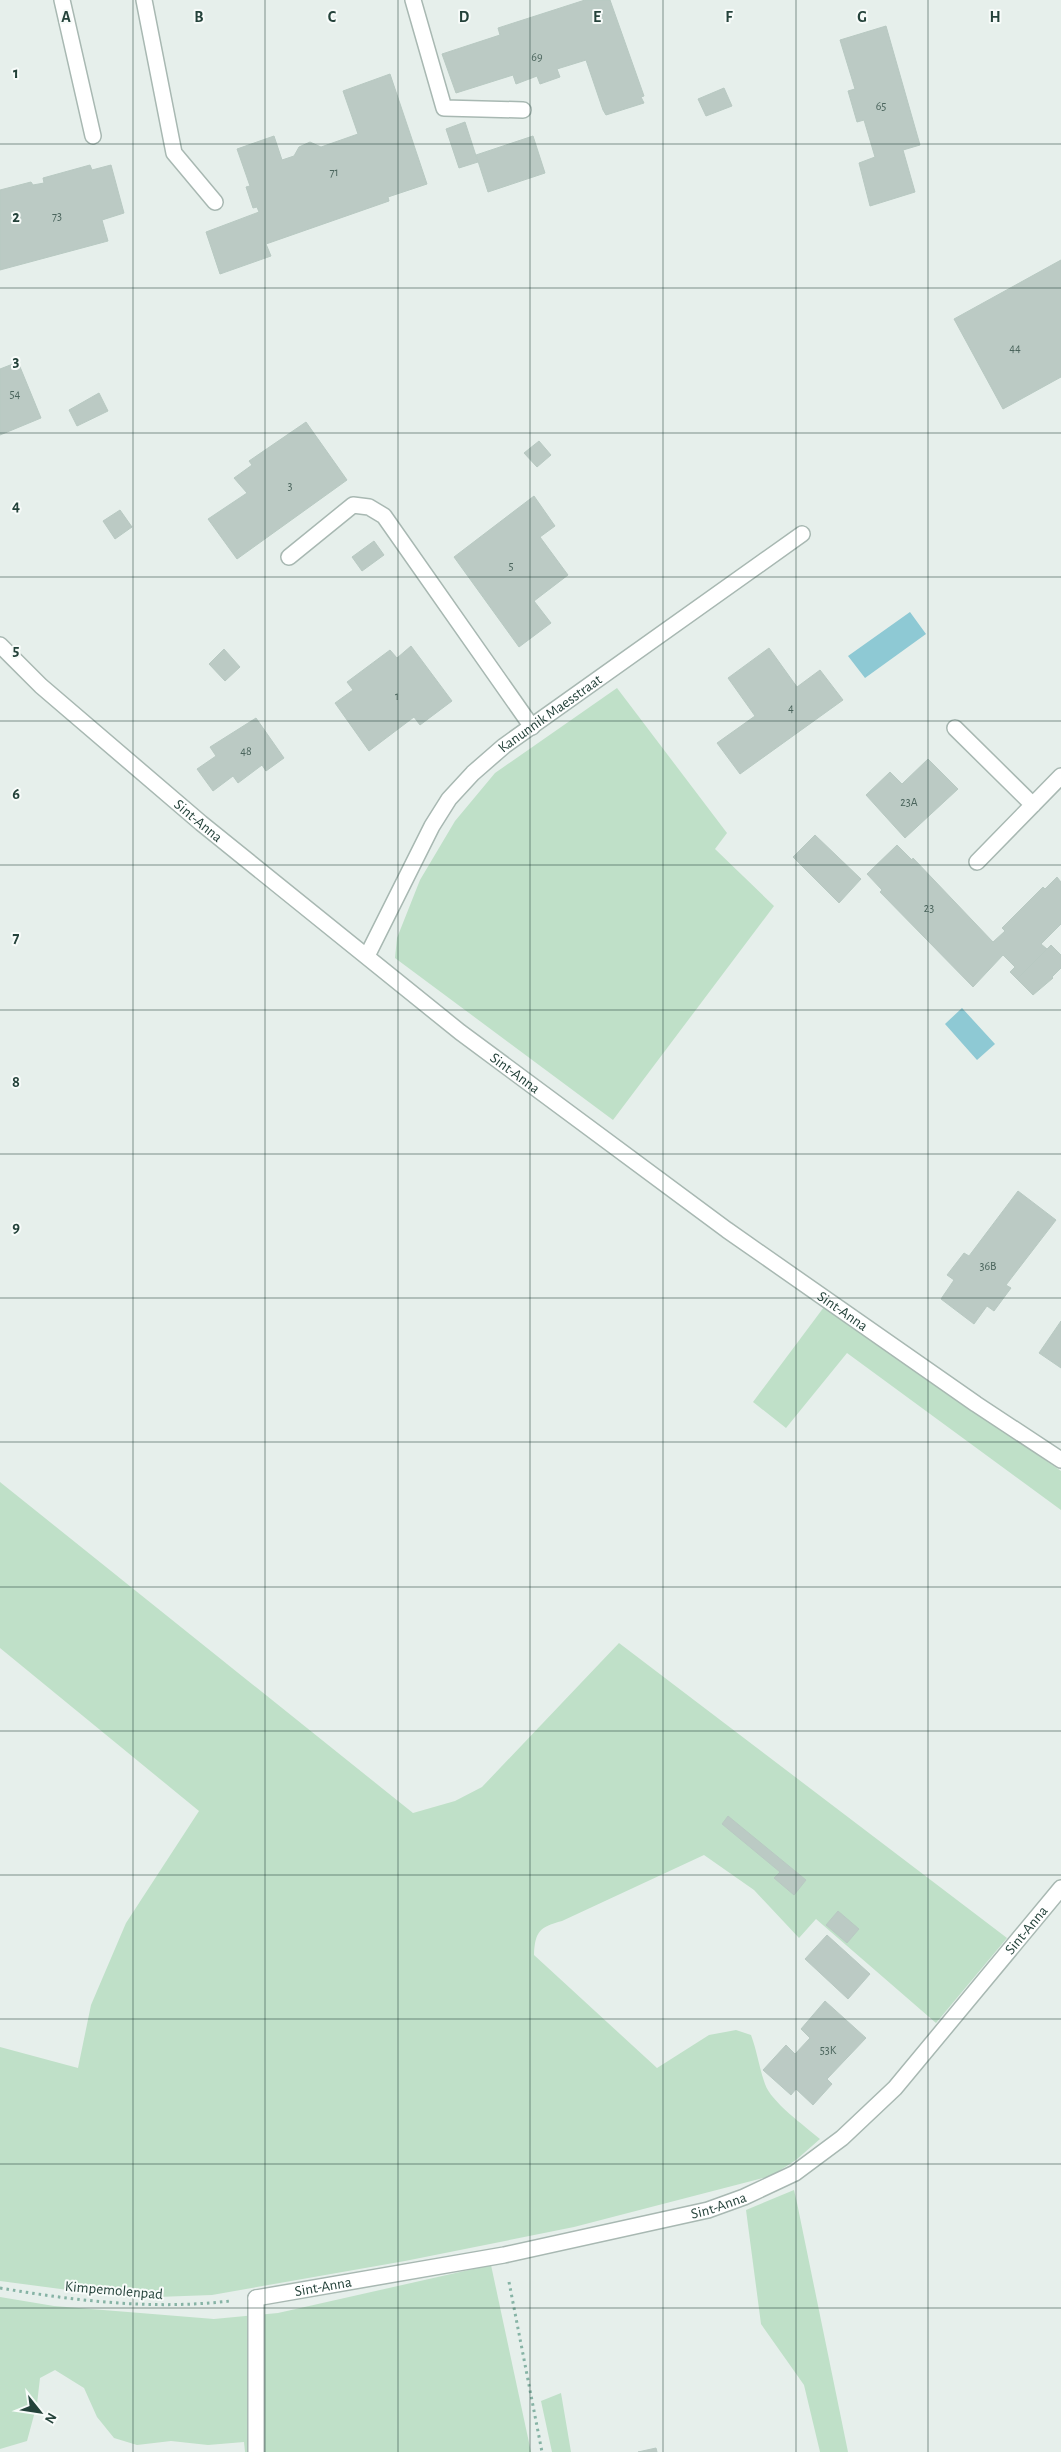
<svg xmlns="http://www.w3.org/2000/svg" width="1061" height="2452" viewBox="0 0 1061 2452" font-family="'Alegreya Sans',sans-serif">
	<rect width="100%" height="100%" fill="#e6efeb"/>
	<path fill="#bfe0c8" d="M617 688 727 833 715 849 774 906 613 1120 395 958 397 938 420 880 455 821 495 773Z
		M824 1307 1061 1471V1510L847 1353 786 1428 753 1402Z
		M0 1482 413 1813 455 1801 482 1787 619 1643 1007 1938 936 2023 816 1919 799 1938 754 1890 704 1855 562 1921C540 1927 535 1931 534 1955L657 2068 709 2035 736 2030 751 2035C757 2051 759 2067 765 2084 771 2102 805 2126 820 2139L796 2160 771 2176 574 2227 405 2261 212 2295 129 2298 0 2281V2047L78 2068 91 2005 126 1923 199 1811 0 1648Z
		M794 2190 797 2203 848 2452H820L804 2385 761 2324 746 2210Z
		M491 2265 531 2452H245L244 2442 208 2445 171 2441 137 2445 114 2438 97 2417 84 2388 55 2370 40 2378 37 2404 27 2441 0 2449V2297L54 2306 214 2319 278 2313Z
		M561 2393 571 2452H552L541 2401Z"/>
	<path fill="#8ec9d4" d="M910 612 926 634 865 678 848 656Z
		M962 1008 995 1044 977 1060 945 1024Z"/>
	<path fill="#bbcac4" stroke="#b8c9c2" d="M585 0H610L644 96 641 97 644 103 606 115 603 110 586 60 557 69 560 77 540 84 537 76 516 84 513 75 456 93 442 54 500 35 498 28Z
		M886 26 920 145 903 150 915 192 870 206 859 163 875 157 864 120 857 122 848 91 855 89 840 40Z
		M390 74 427 184 388 197 389 201 266 244 271 256 220 274 206 232 259 212 257 207 253 208 246 187 250 186 237 149 274 136 282 160 294 156 299 147 310 142 321 147 358 134 343 91Z
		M724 88 732 106 706 116 698 99Z
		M465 122 478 162 459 168 446 129Z
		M533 136 545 173 488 192 476 155Z
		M90 165 92 170 111 165 124 213 102 220 108 241 0 270V190L31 182 33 185 44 183 43 178Z
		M1061 260V377L1003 409 954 319Z
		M18 362 41 418 0 435V369Z
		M99 393 108 411 77 426 69 410Z
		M306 422 347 480 237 559 208 519 247 493 234 478 252 465 249 461Z
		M539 441 551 455 537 467 524 453Z
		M534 496 555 526 540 537 568 575 534 601 551 623 519 647 454 557Z
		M120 510 132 527 115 539 103 521Z
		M374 541 384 555 362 571 352 557Z
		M411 646 452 701 420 725 414 717 369 751 335 703 353 690 347 682 390 650 397 658Z
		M769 648 797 687 820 670 843 700 740 774 717 743 755 716 728 678Z
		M224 649 240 667 225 681 209 664Z
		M256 718 284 758 266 771 262 765 238 783 233 776 213 791 197 769 216 756 210 747Z
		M928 759 958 789 905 838 866 795 890 772 902 784Z
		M815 835 861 879 839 903 793 857Z
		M897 845 912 860 913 858 993 942 1005 931 1002 928 1043 887 1045 889 1057 877 1061 882V924L1041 944 1047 949 1017 979 1010 972 1015 967 1003 955 973 987 880 892 882 890 867 874Z
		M1051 945 1061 955V968L1052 977 1053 978 1033 995 1017 979Z
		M1018 1191 1056 1220 1006 1285 1011 1288 994 1311 987 1306 974 1324 941 1299 954 1280 947 1275 964 1253 969 1256Z
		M1061 1321V1368L1039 1353Z
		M728 1816 806 1880 794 1895 774 1878 780 1872 722 1824Z
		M838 1911 859 1929 847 1943 826 1925Z
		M827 1935 870 1974 848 1999 805 1959Z
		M825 2001 866 2038 827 2079 832 2084 813 2105 796 2089 791 2095 763 2070 786 2045 795 2054 810 2038 801 2029Z
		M656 2448 657 2452H638Z"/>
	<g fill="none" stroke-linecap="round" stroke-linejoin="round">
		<g stroke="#a8b8b2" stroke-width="18">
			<path id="service" d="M62 0 93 136
				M144 0 174 153 215 202
				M413 0 444 108 523 110
				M289 557 353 505 369 507 384 516 532 727
				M955 728 1033 805
				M977 862 1061 776
				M256 2298V2452"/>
		</g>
		<g stroke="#a8b8b2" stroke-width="18">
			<g id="minor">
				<path id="s1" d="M0 645 41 686 201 823 460 1032 727 1230 976 1404 1061 1460"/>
				<path id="s2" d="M367 956 432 826 449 799 473 773 504 746 802 534"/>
				<path id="s3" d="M256 2298 504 2255 708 2210 744 2197 795 2173 842 2138 895 2088 1061 1888"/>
			</g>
		</g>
		<path stroke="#86b3a5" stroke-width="3" stroke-dasharray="2.5 4" stroke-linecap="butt" d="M509 2282 542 2452
			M0 2288C77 2301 153 2310 230 2301"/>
		<use href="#service" stroke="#fff" stroke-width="15"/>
		<use href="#minor" stroke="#fff" stroke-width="15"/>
	</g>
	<path fill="none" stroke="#24423a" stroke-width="1" stroke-opacity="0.55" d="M133 0V2452M265 0V2452M398 0V2452M530 0V2452M663 0V2452M796 0V2452M928 0V2452M0 144H1061M0 288H1061M0 433H1061M0 577H1061M0 721H1061M0 865H1061M0 1010H1061M0 1154H1061M0 1298H1061M0 1442H1061M0 1587H1061M0 1731H1061M0 1875H1061M0 2019H1061M0 2164H1061M0 2308H1061"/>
	<g text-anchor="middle" stroke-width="4" stroke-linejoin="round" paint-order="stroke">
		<g font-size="12" fill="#4a645c">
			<text x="537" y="61">69</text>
			<text x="881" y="110">65</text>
			<text x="334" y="176">71</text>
			<text x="57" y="220">73</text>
			<text x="1015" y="352">44</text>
			<text x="15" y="398">54</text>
			<text x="290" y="490">3</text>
			<text x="511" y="570">5</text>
			<text x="397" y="700">1</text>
			<text x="791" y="712">4</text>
			<text x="246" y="755">48</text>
			<text x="909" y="806">23A</text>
			<text x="929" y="912">23</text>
			<text x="988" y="1270">36B</text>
			<text x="828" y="2054">53K</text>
		</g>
		<g font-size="15" fill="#24423a" stroke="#f7fbf9">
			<text dy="5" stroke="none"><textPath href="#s2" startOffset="310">Kanunnik Maesstraat</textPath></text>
			<text dy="5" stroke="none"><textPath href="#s1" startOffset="265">Sint-Anna</textPath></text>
			<text dy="5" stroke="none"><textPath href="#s1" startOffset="670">Sint-Anna</textPath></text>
			<text dy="5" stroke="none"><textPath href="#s1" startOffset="1075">Sint-Anna</textPath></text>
			<text dy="5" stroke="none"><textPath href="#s3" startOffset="892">Sint-Anna</textPath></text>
			<text dy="5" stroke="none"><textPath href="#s3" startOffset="472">Sint-Anna</textPath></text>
			<text dy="5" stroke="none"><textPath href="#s3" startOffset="68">Sint-Anna</textPath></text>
			<text transform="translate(114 2290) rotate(5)" y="5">Kimpemolenpad</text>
		</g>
	</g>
	<g font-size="16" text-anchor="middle" font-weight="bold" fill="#24423a" stroke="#f7fbf9" stroke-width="4" stroke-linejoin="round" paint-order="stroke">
		<text x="66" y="22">A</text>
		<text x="199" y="22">B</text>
		<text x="332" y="22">C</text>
		<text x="464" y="22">D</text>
		<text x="597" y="22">E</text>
		<text x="729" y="22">F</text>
		<text x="862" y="22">G</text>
		<text x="995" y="22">H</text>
		<text x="16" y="78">1</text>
		<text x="16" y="222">2</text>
		<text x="16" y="366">3</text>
		<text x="16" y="511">4</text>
		<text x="16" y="655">5</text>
		<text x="16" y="799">6</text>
		<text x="16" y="943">7</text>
		<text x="16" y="1087">8</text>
		<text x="16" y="1232">9</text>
	</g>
	<g transform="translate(40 2412) rotate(120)" stroke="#f7fbf9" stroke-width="4" paint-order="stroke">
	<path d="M0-4L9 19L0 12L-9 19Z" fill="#24423a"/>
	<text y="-8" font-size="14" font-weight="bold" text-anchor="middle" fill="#24423a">N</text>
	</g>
</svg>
